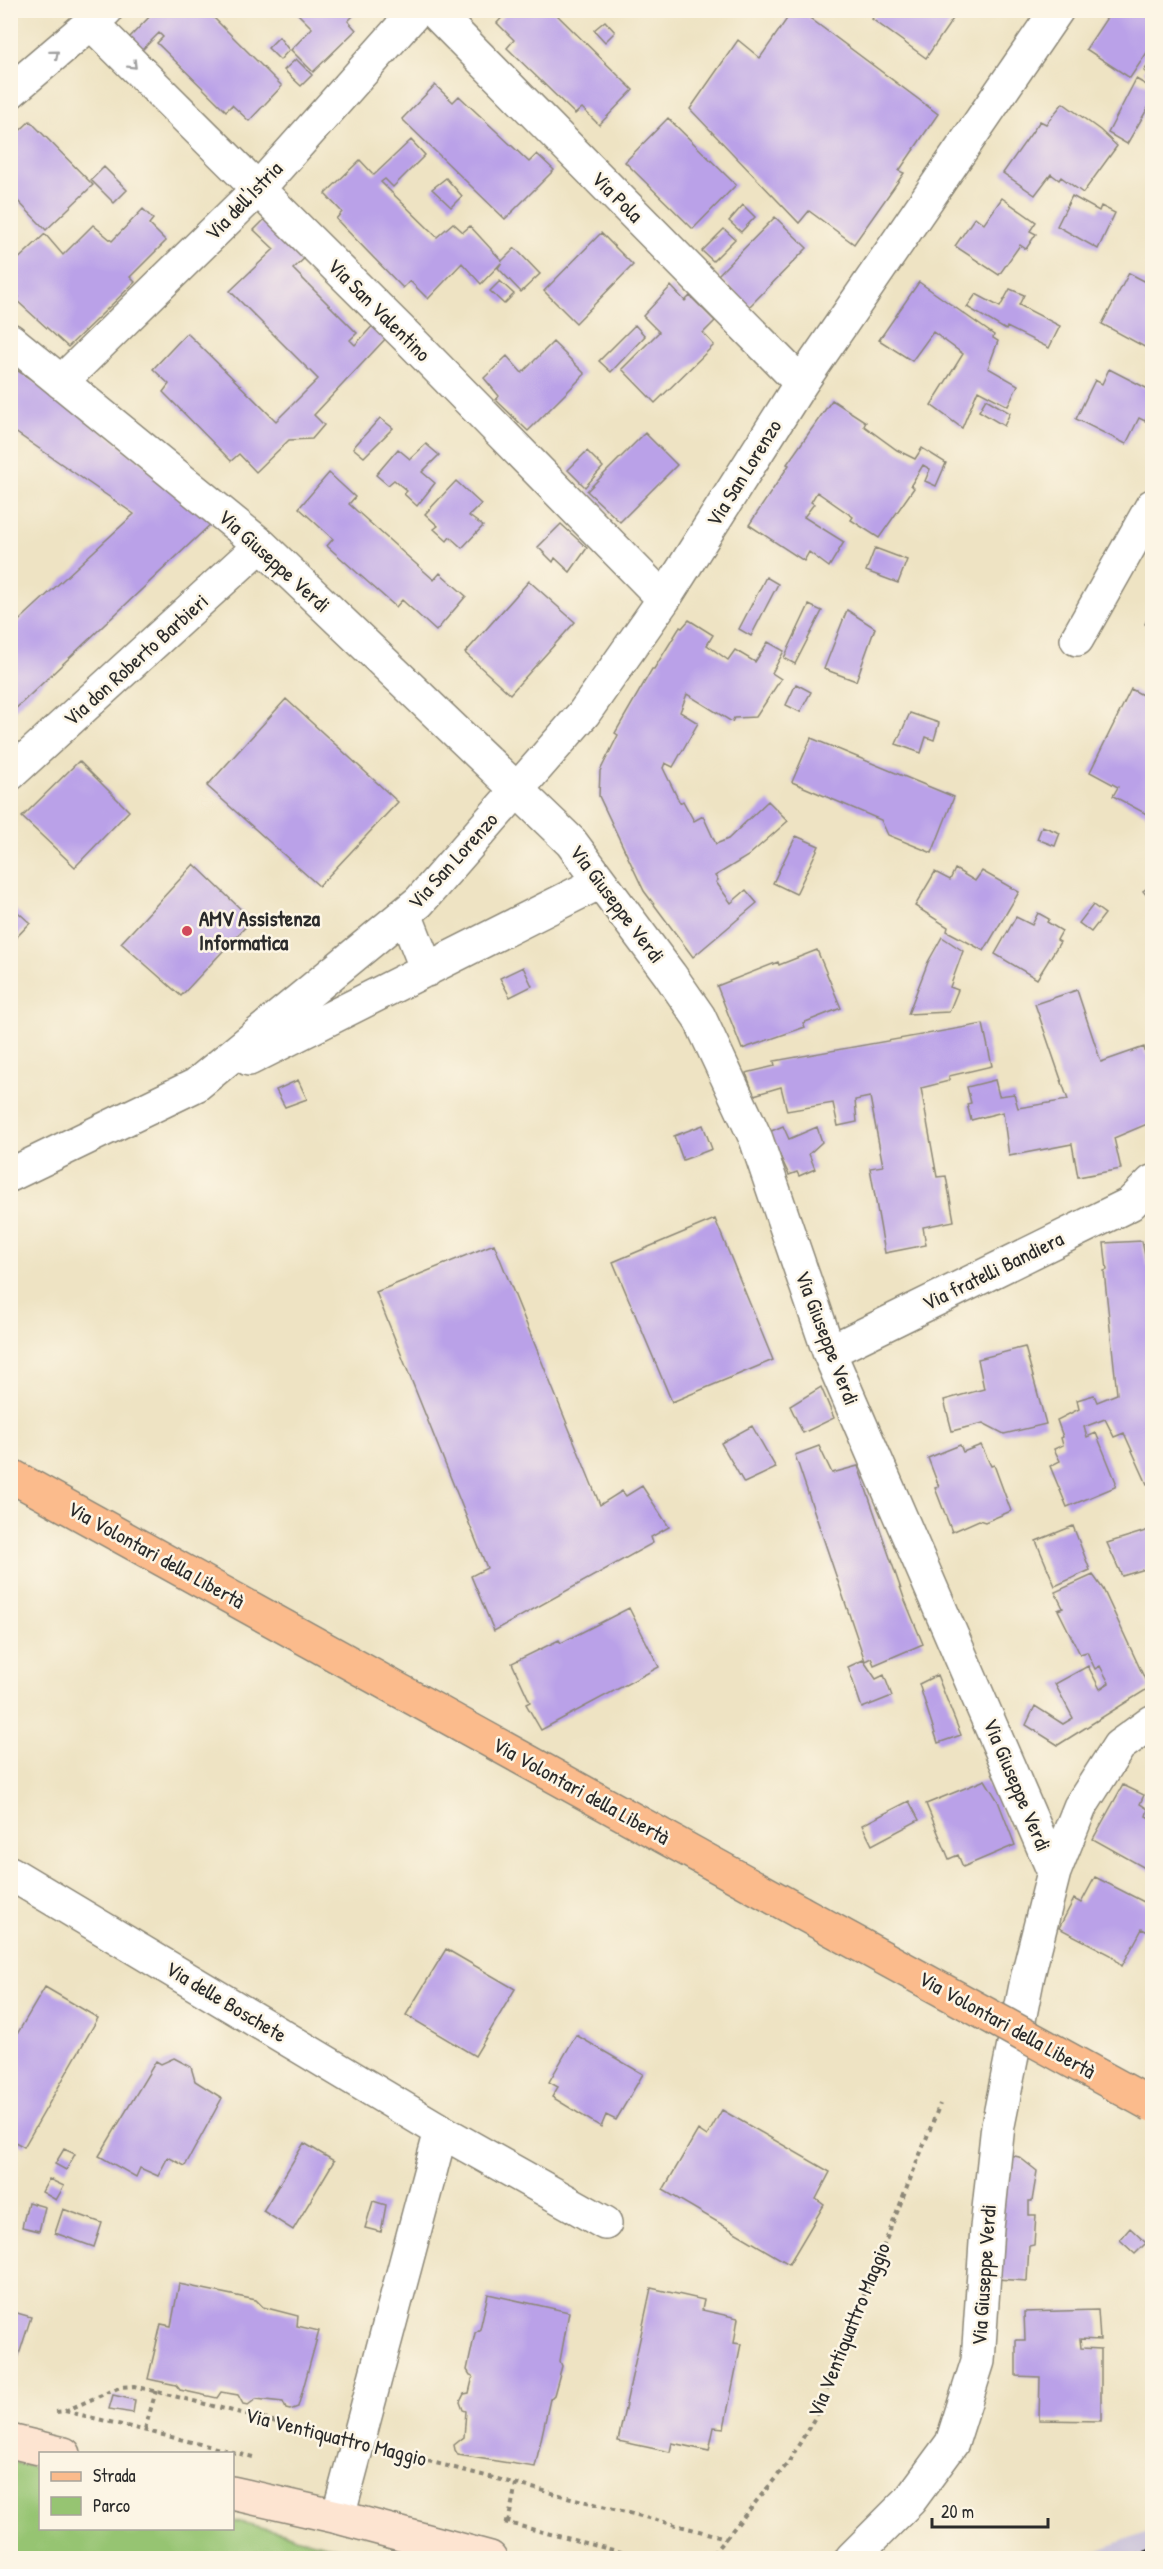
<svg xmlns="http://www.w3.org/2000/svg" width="1163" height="2569" viewBox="0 0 1163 2569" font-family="'Patrick Hand',sans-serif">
	<rect width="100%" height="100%" fill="#fcf5e5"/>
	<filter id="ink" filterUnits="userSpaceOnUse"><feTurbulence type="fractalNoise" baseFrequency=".0167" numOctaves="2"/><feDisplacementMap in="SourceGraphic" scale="12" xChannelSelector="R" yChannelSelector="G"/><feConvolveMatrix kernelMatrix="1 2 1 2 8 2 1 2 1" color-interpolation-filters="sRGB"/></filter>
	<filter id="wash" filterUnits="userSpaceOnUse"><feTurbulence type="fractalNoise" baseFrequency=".008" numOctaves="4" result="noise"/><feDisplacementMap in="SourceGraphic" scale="24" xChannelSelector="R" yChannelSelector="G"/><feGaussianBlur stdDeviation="1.35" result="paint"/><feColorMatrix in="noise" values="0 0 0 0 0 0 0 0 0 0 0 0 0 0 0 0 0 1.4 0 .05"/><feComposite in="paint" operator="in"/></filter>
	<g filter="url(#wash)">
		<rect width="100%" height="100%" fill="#eee3c3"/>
		<path fill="#c7c0d9" d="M1152 2529V2558H1079Z"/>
		<path fill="#96c472" stroke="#60784e" stroke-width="1.5" d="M10 2461 40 2469V2528H232L233 2521 376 2558H11Z"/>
		<g id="blocks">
			<path fill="#baa1e8" d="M156 10H206L282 86 249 121 232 105 226 111 157 43 163 37 159 33 142 50 129 38Z
				M294 10H359L348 21 356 30 313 72 291 50 312 28Z
				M509 10H552L633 90 599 125 582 108 575 114 507 48 514 40 497 23Z
				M793 10H799L938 114 899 171 904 173 854 244 809 211 799 223 690 109 738 40 760 58Z
				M878 10H959L926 58 872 19Z
				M1112 10H1143L1152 16V45L1130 78 1086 49Z
				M605 21 615 32 605 42 594 30Z
				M279 37 289 50 280 60 268 48Z
				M296 59 312 75 301 86 284 70Z
				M1152 60V78L1144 71Z
				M1136 79 1148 86 1152 79V101L1127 144 1108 133Z
				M435 85 453 102 459 96 529 162 537 154 554 170 505 219 402 119Z
				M1063 103 1100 130 1117 146 1083 193 1061 177 1059 180 1051 174 1035 195 1003 173 1040 121 1046 124Z
				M668 118 736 185 693 229 625 162Z
				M30 121 93 185 46 230 10 193V140Z
				M411 140 425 155 393 187 385 179 381 182 437 237 453 223 463 232 470 226 502 261 515 248 540 274 521 292 498 268 502 262 481 284 462 263 428 299 410 281 403 288 336 219 342 212 325 194 360 160 374 175Z
				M104 167 127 190 114 203 91 180Z
				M446 178 462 196 451 207 432 189Z
				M1072 196 1099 211 1101 206 1115 213 1098 249 1057 226Z
				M1002 198 1036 222 1030 231 1036 234 1026 249 1020 245 999 275 955 246 975 217 984 224Z
				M743 205 755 217 741 232 729 221Z
				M143 209 153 219 149 224 166 241 130 277 135 282 68 347 16 300 19 297 10 289V267L45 234 63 255 93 225 112 241Z
				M269 215 308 255 293 269 357 333 350 340 355 345 376 322 389 335 314 415 324 425 312 439 289 440 256 472 239 454 231 461 163 392 169 384 153 369 187 333 276 421 318 379 230 291 274 249 254 230Z
				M775 217 807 248 749 307 718 275Z
				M724 229 735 239 713 261 702 251Z
				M601 233 633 265 576 323 544 291Z
				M1129 273 1152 285V351L1102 324Z
				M500 281 514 294 504 304 490 291Z
				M919 282 994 335 993 338 998 341 988 368 1018 385 1008 406 978 390 962 428 931 405 963 354 933 332 912 361 879 340Z
				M671 286 685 301 690 296 715 321 703 333 714 345 655 403 622 369 659 332 643 316Z
				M1010 289 1024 295 1019 305 1060 326 1049 348 1007 327 1006 330 967 307 976 294 1000 307Z
				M635 325 645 336 611 372 599 361Z
				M553 342 585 374 528 431 496 400 499 396 484 378 507 356 522 373Z
				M10 366 63 399 214 521 12 712 10 629 134 514 15 432 10 438Z
				M1109 369 1152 391V406L1145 421 1139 418 1126 444 1076 419 1095 380 1102 384Z
				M986 399 1010 413 1004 426 979 411Z
				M832 400 866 422 864 426 897 450 915 459 922 448 946 463 936 486 925 481 930 469 923 465 911 485 914 488 879 538 851 520 853 517 817 492 811 502 814 504 804 517 844 542 829 567 809 552 804 561 749 525 789 465 787 464Z
				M380 418 393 428 364 457 353 448Z
				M645 433 677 465 620 522 587 491Z
				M426 444 439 455 422 472 435 483 417 506 404 494 407 491 394 480 388 485 376 475 398 449 410 459Z
				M587 451 603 467 585 487 568 470Z
				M329 473 355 497 349 504 434 580 440 573 466 596 436 631 402 600 396 607 327 546 333 539 299 508Z
				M456 481 481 504 469 516 483 526 462 548 450 537 447 541 434 529 438 526 425 514Z
				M561 524 587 548 570 572 555 558 553 562 538 547Z
				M875 548 907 560 898 583 866 571Z
				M766 577 778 584 751 636 739 629Z
				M529 581 575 622 510 694 465 653Z
				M809 605 822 611 795 664 784 658Z
				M1152 609V628L1145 624Z
				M847 610 875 628 856 681 824 669Z
				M689 620 713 635 707 645 728 660 735 650 755 662 768 642 784 651 772 673 781 679 756 717 734 718 732 722 687 694 680 712 698 723 673 767 665 763 663 768 680 803 683 801 694 821 703 816 716 844 728 839 768 801 788 821 748 856 715 876 718 880 716 882 731 903 746 890 757 903 693 957 644 891 599 796 600 771 618 735 615 733 652 669H654L680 627 682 628Z
				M796 684 811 692 800 712 786 705Z
				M1131 689 1152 700V817L1113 796 1118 787 1090 772Z
				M286 699 398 802 319 886 207 786Z
				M910 713 939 723 934 740 926 737 921 753 896 744Z
				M811 738 954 797 932 853 888 835 881 820 792 782Z
				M79 761 129 811 75 867 22 817Z
				M1042 826 1060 833 1055 846 1037 839Z
				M796 836 819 846 796 894 773 883Z
				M194 864 252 920 181 996 121 943Z
				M955 869 975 881 982 871 1019 892 984 951 947 931 948 927 915 906 935 872 950 880Z
				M1152 885V902L1143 891Z
				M10 905 30 923 10 944Z
				M1093 905 1105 914 1091 932 1079 923Z
				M1038 913 1049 919 1047 922 1062 931 1057 940 1060 942 1037 979 995 954 1016 917 1032 925Z
				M942 937 963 951 950 987 958 990 949 1012 908 1014 928 962Z
				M817 950 841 1008 803 1023 805 1027 742 1049 717 986 778 962 779 965Z
				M523 967 532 986 510 997 500 978Z
				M1077 990 1101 1062 1144 1047 1146 1055 1152 1053V1122L1114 1138 1121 1169 1078 1177 1072 1144 1009 1156 1003 1112 971 1120 967 1104 971 1103 967 1087 995 1080 999 1096 1014 1094 1018 1108 1068 1100 1035 1004Z
				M983 1024 992 1066 949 1076V1081L921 1088 937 1177 946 1176 954 1221 923 1227 926 1245 885 1253 870 1168 883 1166 870 1097 855 1100 857 1122 838 1126 833 1103 787 1111 781 1087 754 1095 746 1073 775 1066 774 1061Z
				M298 1080 307 1099 285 1107 276 1090Z
				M703 1125 712 1149 683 1160 674 1136Z
				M783 1126 789 1139 817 1127 822 1142 809 1154 815 1169 799 1176 797 1172 789 1175 769 1132Z
				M715 1219 773 1360 672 1402 613 1262Z
				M1142 1241 1147 1265H1150L1152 1279V1482L1147 1484 1124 1433 1114 1437 1105 1419 1084 1427 1087 1437 1096 1433 1116 1482 1115 1487 1067 1507 1050 1466 1060 1461 1054 1449 1063 1445 1061 1438 1063 1437 1057 1420 1079 1409 1077 1400 1094 1395 1097 1402 1117 1394 1104 1271 1107 1270 1104 1243Z
				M494 1244 600 1505 622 1491 626 1496 642 1486 669 1527 651 1537 653 1543 494 1631 471 1576 487 1568 376 1292Z
				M1025 1347 1046 1424 1004 1434 983 1423 952 1431 944 1400 984 1389 978 1359Z
				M821 1387 834 1418 803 1433 790 1406Z
				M752 1426 776 1468 744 1483 721 1443Z
				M960 1445 963 1452 981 1445 991 1466 994 1465 1011 1511 985 1522 979 1520 952 1532 935 1488 939 1487 928 1458Z
				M819 1446 832 1473 858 1466 904 1598 923 1644 874 1665 871 1658 865 1661 795 1455Z
				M1073 1526 1090 1570 1055 1586 1036 1541Z
				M1152 1529V1567L1122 1576 1107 1543Z
				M1093 1575 1103 1589 1149 1688 1058 1745 1026 1725 1035 1706 1063 1724 1073 1718 1055 1684 1088 1666 1100 1689 1109 1683 1100 1666 1095 1669 1087 1652 1080 1654 1058 1610 1063 1608 1055 1592Z
				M629 1608 659 1667 541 1730 526 1704 530 1702 512 1663 559 1640 561 1643Z
				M863 1660 876 1679 884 1675 892 1696 862 1708 848 1667Z
				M937 1675 961 1735 938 1743 919 1684Z
				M985 1780 998 1801 1015 1845 963 1867 958 1855 949 1859 926 1804Z
				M1123 1785 1144 1795 1140 1804 1148 1809 1146 1816 1152 1819V1872L1093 1839Z
				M909 1801 919 1820 872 1845 862 1825Z
				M1095 1877 1152 1906V1934L1142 1929 1122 1966 1111 1955 1059 1928 1074 1899 1081 1903Z
				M446 1949 515 1989 475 2056 406 2015Z
				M45 1987 98 2018 24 2147 10 2139V2046Z
				M576 2035 643 2074 616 2120 606 2115 601 2127 552 2097 558 2087 549 2082Z
				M174 2058 191 2067 195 2081 222 2098 185 2166 168 2157 158 2176 140 2168 136 2177 99 2156 156 2061 161 2064Z
				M722 2110 830 2172 816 2199 824 2205 789 2264 663 2190 698 2130 707 2136Z
				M304 2143 334 2161 293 2230 263 2211Z
				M64 2149 75 2154 66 2170 55 2164Z
				M1005 2154 1019 2157 1037 2171 1032 2201H1029V2215H1036L1034 2245 1029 2246 1027 2281 996 2279Z
				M49 2179 64 2186 56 2200 42 2192Z
				M373 2201 386 2205 381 2232 365 2228Z
				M28 2202 45 2207 39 2231 22 2227Z
				M63 2209 102 2223 94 2247 55 2233Z
				M1130 2228 1146 2243 1135 2254 1120 2240Z
				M179 2284 256 2300 263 2307 298 2316 297 2326 319 2331 298 2407 290 2410 286 2409 283 2402 256 2399 248 2405 243 2404 238 2395 221 2392 217 2398 180 2390 176 2385 148 2379 161 2324 171 2326Z
				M651 2288 704 2300 702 2310 738 2318 734 2343 741 2344 724 2428 714 2427 709 2451 672 2443 670 2452 618 2441Z
				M488 2294 569 2312 560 2361 562 2366 554 2395 550 2399 535 2467 458 2455 455 2450 454 2445 464 2437 466 2411 463 2410 460 2402 464 2394 469 2393 473 2376 470 2375 467 2370 475 2333 480 2329Z
				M1098 2310 1100 2340 1080 2339 1081 2348 1101 2349V2421L1039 2420 1040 2377 1016 2376V2340H1025L1024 2312Z
				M10 2311 31 2317 11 2380H10Z
				M113 2395 135 2400 133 2413 109 2409Z"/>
		</g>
	</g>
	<g filter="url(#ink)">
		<use href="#blocks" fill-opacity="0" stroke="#8c8777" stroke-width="1.5"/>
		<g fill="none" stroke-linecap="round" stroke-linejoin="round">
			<g stroke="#8c8777" stroke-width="36">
				<path id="street" d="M433 10 801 383
					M92 24 411 341 664 599
					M10 92 106 10
					M10 340 261 545 517 790 571 842 670 975 699 1017 756 1139 829 1352 1054 1872 1028 1975 998 2125 987 2228 978 2361 952 2443 910 2500 852 2558
					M61 382 258 189 417 10
					M1077 639 1152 506
					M10 774 261 545
					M405 914 427 970
					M249 1059 600 882
					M10 1175 196 1085 419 902 584 713 664 599 801 383 1057 10
					M829 1352 1130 1204 1152 1182
					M1054 1872 1080 1807 1119 1746 1152 1722
					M10 1873 441 2131 605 2223
					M338 2517 441 2131"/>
			</g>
			<g stroke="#8c8777" stroke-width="36">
				<path id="secondary" d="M10 2441 64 2454
					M232 2493 338 2517 490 2558"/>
			</g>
			<g stroke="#8c8777" stroke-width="36">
				<path id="primary" d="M10 1475 800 1912"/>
			</g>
			<path stroke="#8c8777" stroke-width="4" stroke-dasharray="4.5 4.5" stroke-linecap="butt" d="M65 2411 120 2387 134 2386 324 2434
				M56 2412 65 2411 253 2457
				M145 2429 156 2391
				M393 2452 726 2538 709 2558
				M504 2522 644 2558
				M508 2523 516 2484
				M726 2538 788 2463 817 2414 940 2104"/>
			<use href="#street" stroke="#fff" stroke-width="33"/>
			<use href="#secondary" stroke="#fde4d1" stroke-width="33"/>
			<use href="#primary" stroke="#fbbb8c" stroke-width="33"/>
			<path stroke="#2b2b2b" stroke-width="4.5" stroke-dasharray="9 4.5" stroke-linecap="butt" d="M1132 2558 1152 2550"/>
			<g stroke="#8c8777" stroke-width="36" stroke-linecap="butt">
				<path id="primary-bridge" d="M800 1912 1152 2105"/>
			</g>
			<use href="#primary-bridge" stroke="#fbbb8c" stroke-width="33"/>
		</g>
		<defs><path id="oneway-chevron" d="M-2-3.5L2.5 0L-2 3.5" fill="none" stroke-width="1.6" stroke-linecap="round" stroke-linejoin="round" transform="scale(1.5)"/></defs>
		<g stroke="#a0a0a0">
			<use href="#oneway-chevron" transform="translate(55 54) rotate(-40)"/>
			<use href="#oneway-chevron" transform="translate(133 65) rotate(45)"/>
		</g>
	</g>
	<circle fill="#d1495b" stroke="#fcf5e5" stroke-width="2" cx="187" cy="931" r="6"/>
	<g text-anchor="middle" stroke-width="5" stroke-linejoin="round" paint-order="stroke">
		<g font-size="21" fill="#2b2b2b" stroke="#fcf5e5">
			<text transform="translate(617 197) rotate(45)" y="7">Via Pola</text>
			<text transform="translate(244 201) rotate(-46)" y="7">Via dell'Istria</text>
			<text transform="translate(379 310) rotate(45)" y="7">Via San Valentino</text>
			<text transform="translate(744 473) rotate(-58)" y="7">Via San Lorenzo</text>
			<text transform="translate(274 561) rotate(42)" y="7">Via Giuseppe Verdi</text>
			<text transform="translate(136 660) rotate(-42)" y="7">Via don Roberto Barbieri</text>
			<text transform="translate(453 861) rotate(-48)" y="7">Via San Lorenzo</text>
			<text transform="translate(617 904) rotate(53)" y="7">Via Giuseppe Verdi</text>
			<text transform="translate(993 1271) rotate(-26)" y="7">Via fratelli Bandiera</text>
			<text transform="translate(827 1338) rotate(69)" y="7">Via Giuseppe Verdi</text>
			<text transform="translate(156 1555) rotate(29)" y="7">Via Volontari della Libertà</text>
			<text transform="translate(1017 1785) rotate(67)" y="7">Via Giuseppe Verdi</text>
			<text transform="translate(581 1791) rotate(29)" y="7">Via Volontari della Libertà</text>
			<text transform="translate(226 2002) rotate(31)" y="7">Via delle Boschete</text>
			<text transform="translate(1007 2025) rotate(29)" y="7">Via Volontari della Libertà</text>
			<text transform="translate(984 2275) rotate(-86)" y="7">Via Giuseppe Verdi</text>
			<text transform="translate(849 2330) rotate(-68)" y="7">Via Ventiquattro Maggio</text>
			<text transform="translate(336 2437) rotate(14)" y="7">Via Ventiquattro Maggio</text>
		</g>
		<g font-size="21" font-weight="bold" fill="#2b2b2b" stroke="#fcf5e5" text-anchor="start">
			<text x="199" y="926">AMV Assistenza<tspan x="199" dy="24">Informatica</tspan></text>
		</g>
	</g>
	<rect width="1163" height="2569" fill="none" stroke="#fcf5e5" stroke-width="36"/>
	<rect x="39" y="2452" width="195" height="78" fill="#fcf5e5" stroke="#a8a49b" stroke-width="1.5"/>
	<rect x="51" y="2472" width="30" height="9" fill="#fbbb8c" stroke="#a8a49b" stroke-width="1.5"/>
	<text x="93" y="2482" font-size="18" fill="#2b2b2b">Strada</text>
	<rect x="51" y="2497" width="30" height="18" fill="#96c472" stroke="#a8a49b" stroke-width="1.5"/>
	<text x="93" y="2512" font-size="18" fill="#2b2b2b">Parco</text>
	<path d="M932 2518v9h116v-9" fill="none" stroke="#2b2b2b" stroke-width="3"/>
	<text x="941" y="2518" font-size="18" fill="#2b2b2b" stroke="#fcf5e5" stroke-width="4.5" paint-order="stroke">20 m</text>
</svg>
